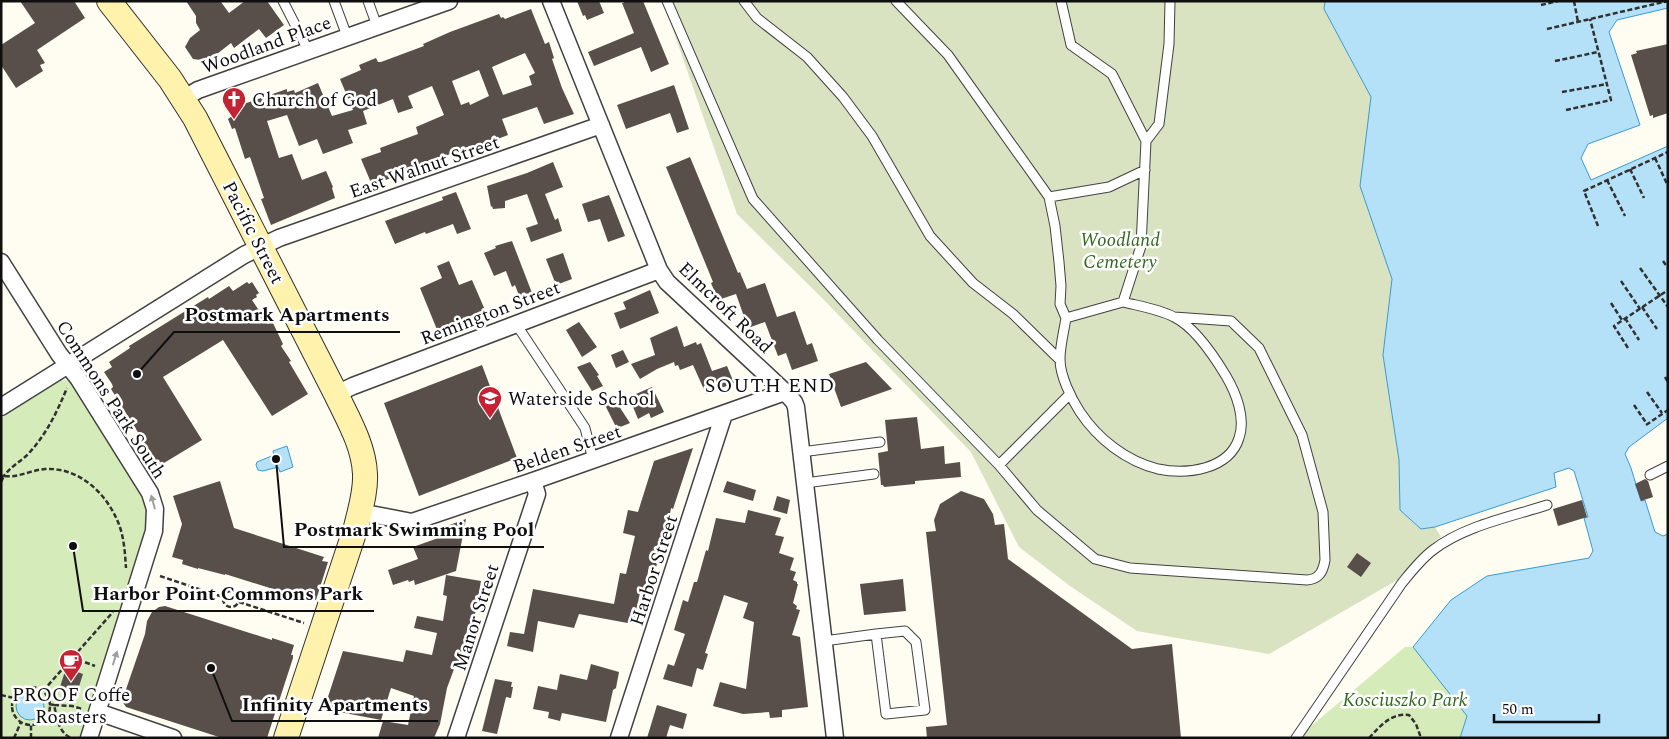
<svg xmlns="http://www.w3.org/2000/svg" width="1669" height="739" viewBox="0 0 1669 739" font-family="Spectral,serif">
	<rect width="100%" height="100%" fill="#fffcf1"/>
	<path fill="#d5ebb9" d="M62 380 72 381 147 504 149 532 82 738H1V418Z
		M1405 647H1413L1467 716 1460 738H1300L1304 732Z"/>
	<path fill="#d9e2c1" d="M663 1H1325L1324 9 1371 97 1360 186 1392 279 1383 355 1399 460 1400 510 1421 529 1435 527 1441 537 1424 550 1406 575 1269 654 1137 631 1070 586 1019 547 971 452 824 300 737 214Z"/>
	<path fill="#b4e1f8" stroke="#399bd0" d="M1325 1H1668V8L1617 20 1609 32 1640 125 1588 144 1581 158 1591 180 1668 146V418L1629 447 1625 454 1631 468 1641 501 1645 500 1655 532 1663 536 1668 534V738H1460L1467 716 1413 647 1451 600 1487 576 1589 558 1593 551 1584 518 1588 517 1574 471 1569 468 1554 473 1556 487 1435 527 1421 529 1400 510 1399 460 1383 355 1392 279 1360 186 1371 97 1324 9Z
		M287 446 293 467 280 472 278 467 263 471 258 470 256 465 257 462 274 455 273 451Z
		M16 706a14 14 0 1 1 28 0a14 14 0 1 1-28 0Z"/>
	<path fill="#584f4b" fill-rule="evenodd" d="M20 1H74L85 18 37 50 45 63 40 65 43 71 16 88 1 65V45L35 23Z
		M186 1 221 2 229 13 245 1H267L284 25 266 38 259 29 234 48 231 43 208 61 193 59 185 47 190 38 200 30 196 23V16Z
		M577 1H599L604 13 587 20 585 15 583 16Z
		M623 1H643L669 64 651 72 641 47 594 66 588 52 634 33 622 3H624Z
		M531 9 545 44 549 42 554 58 552 59 562 88 574 114 544 124 537 107 502 119 508 135 471 149 470 146 445 156 446 158 372 185 361 159 381 152 380 148 418 134 416 127 444 115 432 86 408 96 413 108 398 113 393 99 363 111 367 124 348 130 353 143 323 154 317 139 299 146 287 115 267 121 279 158 292 154 302 180 326 171 333 187 332 188 335 198 271 225 261 199 264 198 250 157 245 159 235 128 232 129 228 119 232 116 229 109 287 89V92L294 90 295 93 318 83 332 116 353 110 340 79 361 70 359 65 376 58 378 62H381L424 46 423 44 450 32 499 14 501 18 503 17 505 19ZM525 53 535 73 529 76 532 85 503 95 492 67ZM479 70 489 96 470 105 469 102 461 105 452 81Z
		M1668 44V113L1653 118V115L1650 116 1631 55 1637 53 1636 51Z
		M674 85 689 129 677 133 670 113 626 129 617 105Z
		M690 157 738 273 740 272 741 275 747 289 765 283 777 317 795 311 807 345 812 343 818 361 792 370 786 353 778 356 765 322 748 328 736 294 718 300 711 283 713 282 666 167Z
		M553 162 563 187 545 194 555 220 558 218 562 231 531 242 526 228 538 224 527 194 505 201V208L493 209 492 206 491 207 487 186 527 173Z
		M456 192 471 229 457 234 453 224 426 234 425 232 395 244 385 221 443 200 442 197Z
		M609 195 625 236 608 242 600 219 588 222 582 204Z
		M512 241 532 293 522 298H520L515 285 512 287 506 271 494 276 484 253 496 248 495 246Z
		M563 253 572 279 556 285 546 259Z
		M449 261 459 285 472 280 485 310 450 324 452 326 438 332 420 288 442 278 437 266Z
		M247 282 249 284 252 282 259 293 256 295 257 297 252 300 268 324 272 321 283 344 281 346 291 361 289 362 308 394 272 416 223 340 163 377 202 440 159 466 111 389 113 387 112 384 104 372 112 367 109 362 130 348 129 346 208 297 209 299 229 286 233 291Z
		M650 290 659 313 620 329 614 313 626 309 623 302Z
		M579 322 597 347 582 357 566 330Z
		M677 326 684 347 696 342 697 345 701 343 712 371 727 366 734 383 706 394 693 365 680 370 678 365 675 366 674 362 657 369 640 379 631 364 655 355 650 338Z
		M623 350 629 362 616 368 611 355Z
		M590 362 599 375 597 376 603 386 592 391 577 367Z
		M866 362 892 389 841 407 829 374Z
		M482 365 517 458 419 496 384 403Z
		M652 387 664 412 651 418 649 413 638 419 629 397Z
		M615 400 630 423 618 428 617 426 616 427 605 405Z
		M917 417 921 449 944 446 945 464 960 462 961 477 915 481V484L884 487 883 485H881L878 453 888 451 885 420Z
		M693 448 673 509 671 508 667 531H665L659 552H662L659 565 657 564 656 567 649 566 644 594 640 593 633 624 579 614 574 628 538 621 533 652 507 646 510 632 524 634 533 589 614 604 620 573 626 574 635 536 623 533 628 510 638 512 654 461Z
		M1645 479 1648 481 1653 497 1641 501 1635 484Z
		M220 481 234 528 324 557 322 561 328 562 316 600 308 597V600L225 574V575L198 568V569L182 564 183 560 172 557 182 524 173 496Z
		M727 481 756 490 753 501 723 492Z
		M961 491 984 499 993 514 995 525 1004 524 1008 559 1132 649 1172 644 1181 738H927L926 727 947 725 926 532 936 531 934 520 940 504Z
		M777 496 790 500 787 514 773 510Z
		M1582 500 1587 517 1558 526 1553 509Z
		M748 510 781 518 775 535 784 537 779 553 794 558 790 570 796 572 793 580 797 582V584H798L793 603 797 606 796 609 800 610 792 635 800 637 808 707 782 710V717L770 718 769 712 743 714 713 706 720 682 746 689 754 622 743 618 748 603 724 595 705 653 708 654 703 670 697 668 692 687 663 679 668 664 674 666 685 634 674 630 683 600 688 602 694 582H697L706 550 708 551 716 518 745 523Z
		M466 519 456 571 415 585 414 580 409 582 408 580 393 585 388 570 418 559 413 547 441 537 444 527Z
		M1357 553 1371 563 1361 577 1347 567Z
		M446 575 481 581 472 631 467 630 461 662 457 661 447 688 440 724 434 738H378L383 721 408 725 414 696 391 688 381 720 324 709 343 651 403 662 406 650 432 655 437 633 414 628 417 616 443 621 447 596 443 595Z
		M903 579 906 611 864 615 860 584Z
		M165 606 272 640V638L294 645 291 655H293V658L267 738H222L126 707 122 701 145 634 147 621 152 612 159 607Z
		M591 664 619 672 616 688 613 690 606 722 562 713 560 721 548 718 549 712 533 709 538 686 557 690 560 674 587 680Z
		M66 668 83 674 76 696 59 690Z
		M495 679 512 682 511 687H513L511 698 506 697 497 734 482 731Z
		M657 705 687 714 683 729 670 725 666 738H647Z"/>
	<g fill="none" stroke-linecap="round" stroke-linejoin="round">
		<g stroke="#424242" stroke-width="11">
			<path id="lane" d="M283 1 308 50
				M334 1 347 36
				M368 1 377 26
				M667 1 753 199 878 340 999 465 1037 510 1095 559 1130 568 1307 580C1319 579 1323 572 1325 560L1323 512 1302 435 1259 348 1231 321 1174 317
				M744 1 757 18 807 57 843 97 872 136 930 236 973 283 1013 314 1060 360
				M896 1 948 55 1049 197 1055 226 1059 262 1061 286 1060 304 1066 318
				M1061 1 1071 45 1112 74 1146 141
				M1049 197 1109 187 1145 170
				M1123 302C1139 306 1159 309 1174 317 1195 327 1214 356 1226 376 1236 393 1246 418 1239 438 1229 470 1186 475 1158 469 1126 461 1098 439 1080 412 1071 398 1060 376 1060 359 1060 346 1064 331 1066 318Z
				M1123 302 1141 246 1146 141 1159 124 1169 44 1170 1
				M516 324 585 428 593 460
				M801 452 880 442
				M999 465 1069 395
				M1650 475 1668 466
				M805 483 874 474
				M824 641 876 634 886 714 925 710 916 642 905 631 876 634
				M1296 738 1402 583C1411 572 1421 559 1433 550 1464 526 1510 517 1547 505"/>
		</g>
		<g stroke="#424242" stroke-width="19">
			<path id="street" d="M551 1 659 270 667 282 785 392 794 402 796 407 835 738
				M183 99 198 90 449 1
				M1 262 59 354 78 378 150 493 155 509 154 531 89 738
				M336 394 353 386 659 270
				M1 407 244 255 279 238 601 125
				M360 512 412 522 533 481 785 392
				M98 712 173 738
				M456 738 537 494 533 481
				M619 738 724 414"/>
		</g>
		<g stroke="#313131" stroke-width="26">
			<path id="secondary" d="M109 1 170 79 195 118 336 394C348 419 364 446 365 474 366 492 360 510 356 527L286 738"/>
		</g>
		<path stroke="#313131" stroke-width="2.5" stroke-dasharray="5 2.5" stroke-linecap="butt" d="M1574 1 1578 22
			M1541 5 1558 1
			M1547 29 1668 1
			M1555 61 1598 52
			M1562 92 1607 84
			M1566 110 1611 100 1590 19
			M1655 158 1668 186
			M1630 169 1644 198
			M1607 180 1625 216
			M1598 226 1584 191 1668 152
			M1663 261 1668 268
			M1640 268 1668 307
			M1621 281 1640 309
			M1611 303 1622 320
			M1642 307 1657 329
			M1625 318 1639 340
			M1628 348 1614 326 1668 290
			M1665 377 1668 382
			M1647 392 1662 413
			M1634 405 1647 424
			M1646 425 1668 410
			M1 476H4C11 466 22 461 30 452 47 433 57 412 67 388
			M1 482 4 476C18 478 31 470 45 469 79 467 106 493 118 522 124 536 125 553 126 568
			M160 576 223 597
			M223 599a8 8 0 1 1 16 0a8 8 0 1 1-16 0Z
			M239 602 304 623
			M71 657 95 666
			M12 706a19 19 0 1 1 38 0a19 19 0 1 1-38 0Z
			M43 691 113 612
			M1 695 14 698
			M49 704 54 705C57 717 58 732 71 738
			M54 705 72 706 82 709
			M14 738 21 722
			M31 738V724
			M1369 738C1381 725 1391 713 1409 715L1416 724 1421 738"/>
		<use href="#lane" stroke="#fff" stroke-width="9"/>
		<use href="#street" stroke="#fff" stroke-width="16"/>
		<use href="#secondary" stroke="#fff2ac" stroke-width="24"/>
	</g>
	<defs><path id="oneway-solid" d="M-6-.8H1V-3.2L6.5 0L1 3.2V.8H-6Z" transform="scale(1.25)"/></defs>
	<g fill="#9f9f9f">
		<use href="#oneway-solid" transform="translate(153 502) rotate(-105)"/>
		<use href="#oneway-solid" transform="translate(115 658) rotate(-73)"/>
	</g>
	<defs>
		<g id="church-pin" transform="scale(1.25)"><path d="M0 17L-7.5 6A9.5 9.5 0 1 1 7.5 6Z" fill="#c32332" stroke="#fff"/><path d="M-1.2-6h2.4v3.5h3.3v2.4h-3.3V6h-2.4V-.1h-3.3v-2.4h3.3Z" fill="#fff"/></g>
		<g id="school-pin" transform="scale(1.25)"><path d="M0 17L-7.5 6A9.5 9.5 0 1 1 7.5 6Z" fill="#c32332" stroke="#fff"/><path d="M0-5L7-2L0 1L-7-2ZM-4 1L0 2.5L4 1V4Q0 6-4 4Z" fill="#fff"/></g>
		<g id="cafe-pin" transform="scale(1.25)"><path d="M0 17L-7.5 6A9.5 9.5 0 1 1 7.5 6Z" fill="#c32332" stroke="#fff"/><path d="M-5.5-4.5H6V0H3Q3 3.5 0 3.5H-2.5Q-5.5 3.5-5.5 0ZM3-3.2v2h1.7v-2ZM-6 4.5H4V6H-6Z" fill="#fff"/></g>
	</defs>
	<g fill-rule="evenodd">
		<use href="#church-pin" x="234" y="99"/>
		<use href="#school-pin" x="490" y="398"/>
		<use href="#cafe-pin" x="71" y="661"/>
	</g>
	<g text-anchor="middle" stroke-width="5" stroke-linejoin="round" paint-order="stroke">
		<g font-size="19" fill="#0f0f0f" stroke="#fff">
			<text transform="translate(266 44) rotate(-20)" y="7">Woodland Place</text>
			<text transform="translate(424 166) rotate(-19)" y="7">East Walnut Street</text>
			<text transform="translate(254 232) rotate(63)" y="7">Pacific Street</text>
			<text transform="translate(726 307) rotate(44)" y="7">Elmcroft Road</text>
			<text transform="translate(490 312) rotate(-21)" y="7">Remington Street</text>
			<text transform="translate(112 399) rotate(57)" y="7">Commons Park South</text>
			<text transform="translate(567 448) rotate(-19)" y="7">Belden Street</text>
			<text transform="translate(653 570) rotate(-72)" y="7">Harbor Street</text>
			<text transform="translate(475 617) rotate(-72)" y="7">Manor Street</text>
		</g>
		<g font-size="19" fill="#0f0f0f" stroke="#fff" text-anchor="start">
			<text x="252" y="106">Church of God</text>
			<text x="508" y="405">Waterside School</text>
			<text x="71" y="701" text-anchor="middle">PROOF Coffe<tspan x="71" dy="22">Roasters</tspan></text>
		</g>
		<g font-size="19" font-style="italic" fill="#30691d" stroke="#fff">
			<text x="1120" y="246">Woodland<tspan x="1120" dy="22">Cemetery</tspan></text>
			<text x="1405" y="706">Kosciuszko Park</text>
		</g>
		<g font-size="20" letter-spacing="1" fill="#0f0f0f" stroke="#fff">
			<text x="770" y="392">SOUTH END</text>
		</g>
	</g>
	<path fill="none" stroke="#0f0f0f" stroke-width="2" d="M137 374L174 332H400M276 459L284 547H544M73 546L83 611H374M211 668L232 721H438"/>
	<g fill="#0f0f0f" stroke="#fff" stroke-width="2">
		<circle cx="137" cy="374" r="5"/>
		<circle cx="276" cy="459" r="5"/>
		<circle cx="73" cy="546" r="5"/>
		<circle cx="211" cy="668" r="5"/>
	</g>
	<g font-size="20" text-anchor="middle" font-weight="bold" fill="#0f0f0f" stroke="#fff" stroke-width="5" stroke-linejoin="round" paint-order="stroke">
		<text x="287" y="321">Postmark Apartments</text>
		<text x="414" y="536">Postmark Swimming Pool</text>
		<text x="228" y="600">Harbor Point Commons Park</text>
		<text x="335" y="711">Infinity Apartments</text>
	</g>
	<rect width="1669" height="739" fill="none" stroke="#0f0f0f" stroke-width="5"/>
	<path d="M1494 714v8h105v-8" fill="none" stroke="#0f0f0f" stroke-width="2.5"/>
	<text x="1502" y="714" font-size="15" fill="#0f0f0f" stroke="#ffffff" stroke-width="4" paint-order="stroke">50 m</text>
</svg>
